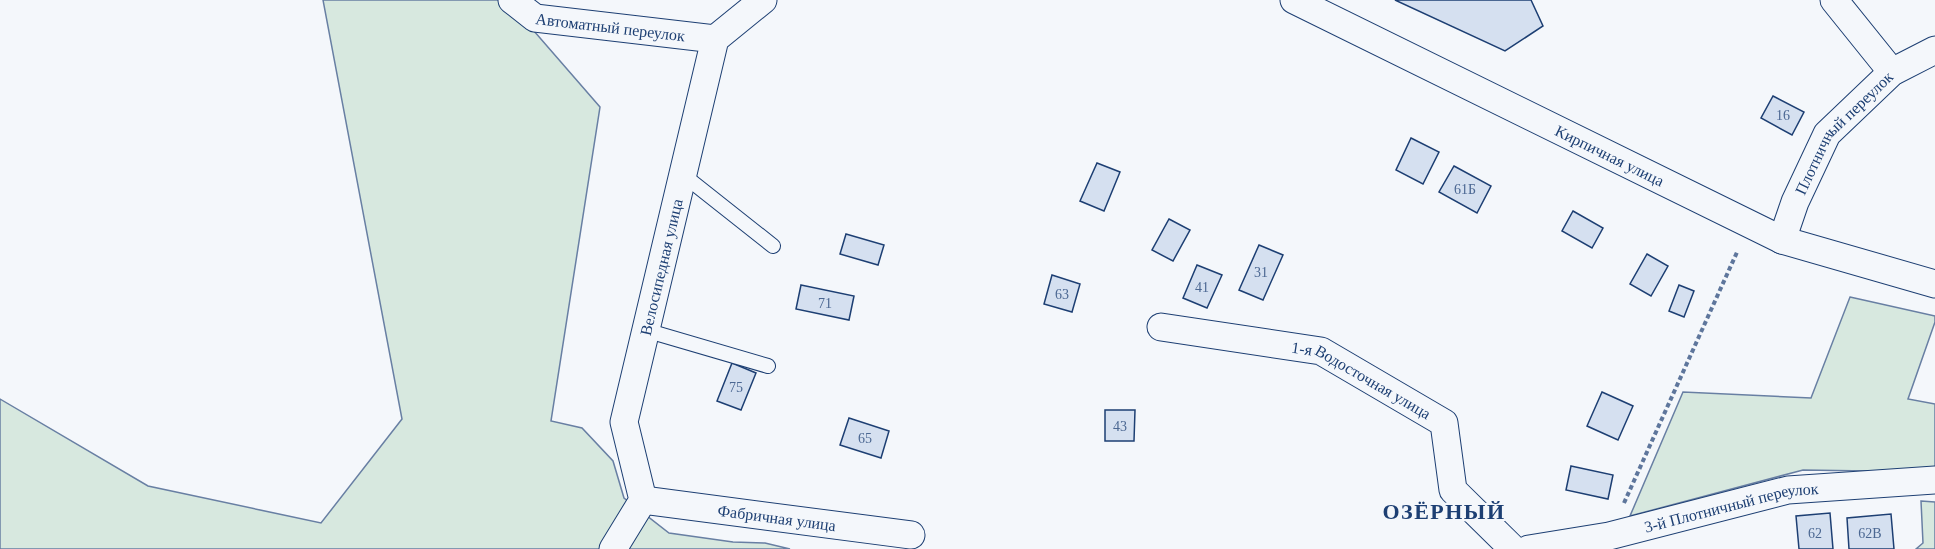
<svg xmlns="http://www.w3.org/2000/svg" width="1935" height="549" viewBox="0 0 1935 549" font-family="Georgia,serif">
	<rect width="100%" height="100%" fill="#f4f7fb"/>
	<path fill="#d7e8df" stroke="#687fa3" stroke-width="1.5" d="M323 0H507L600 107 551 421 582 428 613 461 624 498 669 533 733 542 765 543 790 549H0V399L148 486 321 523 402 419Z
		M1850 297 1935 316V322L1908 399 1935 404V472L1803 470 1630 516 1683 392 1811 398Z
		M1921 501 1935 502V549H1916L1923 543Z"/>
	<path fill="#d5e0f0" stroke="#1d3f73" stroke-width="1.5" d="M1395 0H1531L1543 26 1505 51Z
		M1773 96 1804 112 1792 135 1761 118Z
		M1411 138 1439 152 1423 184 1396 170Z
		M1097 163 1120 172 1104 211 1080 201Z
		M1454 166 1491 186 1477 213 1439 192Z
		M1573 211 1603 228 1592 248 1562 231Z
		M1169 219 1190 230 1173 261 1152 250Z
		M846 234 884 245 878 265 840 254Z
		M1259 245 1283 255 1263 300 1239 290Z
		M1647 254 1668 266 1651 296 1630 284Z
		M1197 265 1222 275 1207 308 1183 298Z
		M1052 275 1080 284 1072 312 1044 304Z
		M801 285 854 296 849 320 796 309Z
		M1679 285 1694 291 1684 317 1669 311Z
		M732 363 756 373 741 410 717 401Z
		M1602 392 1633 406 1618 440 1587 426Z
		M1105 410H1135L1134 441H1105Z
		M849 418 889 431 881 458 840 445Z
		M1571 466 1613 475 1608 499 1566 490Z
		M1830 513 1833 549H1799L1796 516Z
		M1891 514 1894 549H1849L1847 518Z"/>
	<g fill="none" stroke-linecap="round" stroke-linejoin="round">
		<g stroke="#1d3f73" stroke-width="16">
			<path id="lane" d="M682 174 773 246
				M645 330 768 366"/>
		</g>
		<g stroke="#1d3f73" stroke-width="29">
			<g id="street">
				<path id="s1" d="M512 0 535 18 715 39"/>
				<path id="s2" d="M1294 0 1782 240 1935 284"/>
				<path d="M1834 0 1892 72"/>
				<path id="s3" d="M1782 240 1795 202 1827 134 1892 72 1935 50"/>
				<path id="s4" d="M1161 327 1321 351 1444 423 1453 490 1513 549"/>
				<path id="s5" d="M643 500 911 535"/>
				<path id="s6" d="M613 549 643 500 624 422 715 39 763 0"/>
				<path id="s7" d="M1529 549 1609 536 1788 490 1935 480"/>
			</g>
		</g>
		<path stroke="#5e769c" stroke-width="4" stroke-dasharray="4.5 3" stroke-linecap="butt" d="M1624 503 1738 250"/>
		<use href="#lane" stroke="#f4f7fb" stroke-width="14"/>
		<use href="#street" stroke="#f4f7fb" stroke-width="27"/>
	</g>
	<g text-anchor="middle" stroke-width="4.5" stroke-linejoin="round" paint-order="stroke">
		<g font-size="14" fill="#4b6792">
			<text x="1783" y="120">16</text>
			<text x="1465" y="194">61Б</text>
			<text x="1261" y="277">31</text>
			<text x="1202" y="292">41</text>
			<text x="1062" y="299">63</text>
			<text x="825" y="308">71</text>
			<text x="736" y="392">75</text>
			<text x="1120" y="431">43</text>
			<text x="865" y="443">65</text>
			<text x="1815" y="538">62</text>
			<text x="1870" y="538">62В</text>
		</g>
		<g font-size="16" fill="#1d3f73" stroke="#f4f7fb">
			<text dy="6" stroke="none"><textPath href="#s1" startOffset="105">Автоматный переулок</textPath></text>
			<text dy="6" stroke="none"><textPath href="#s3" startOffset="126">Плотничный переулок</textPath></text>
			<text dy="6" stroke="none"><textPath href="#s2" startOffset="352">Кирпичная улица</textPath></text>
			<text dy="6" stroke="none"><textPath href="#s6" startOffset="297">Велосипедная улица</textPath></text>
			<text dy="6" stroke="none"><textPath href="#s4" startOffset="210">1-я Водосточная улица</textPath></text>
			<text dy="6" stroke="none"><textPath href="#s7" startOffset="207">3-й Плотничный переулок</textPath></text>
			<text dy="6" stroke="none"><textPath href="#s5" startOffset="135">Фабричная улица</textPath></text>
		</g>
		<g font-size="22" font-weight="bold" letter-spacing="1.5" fill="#1d3f73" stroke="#f4f7fb">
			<text x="1444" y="519">ОЗЁРНЫЙ</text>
		</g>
	</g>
</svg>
